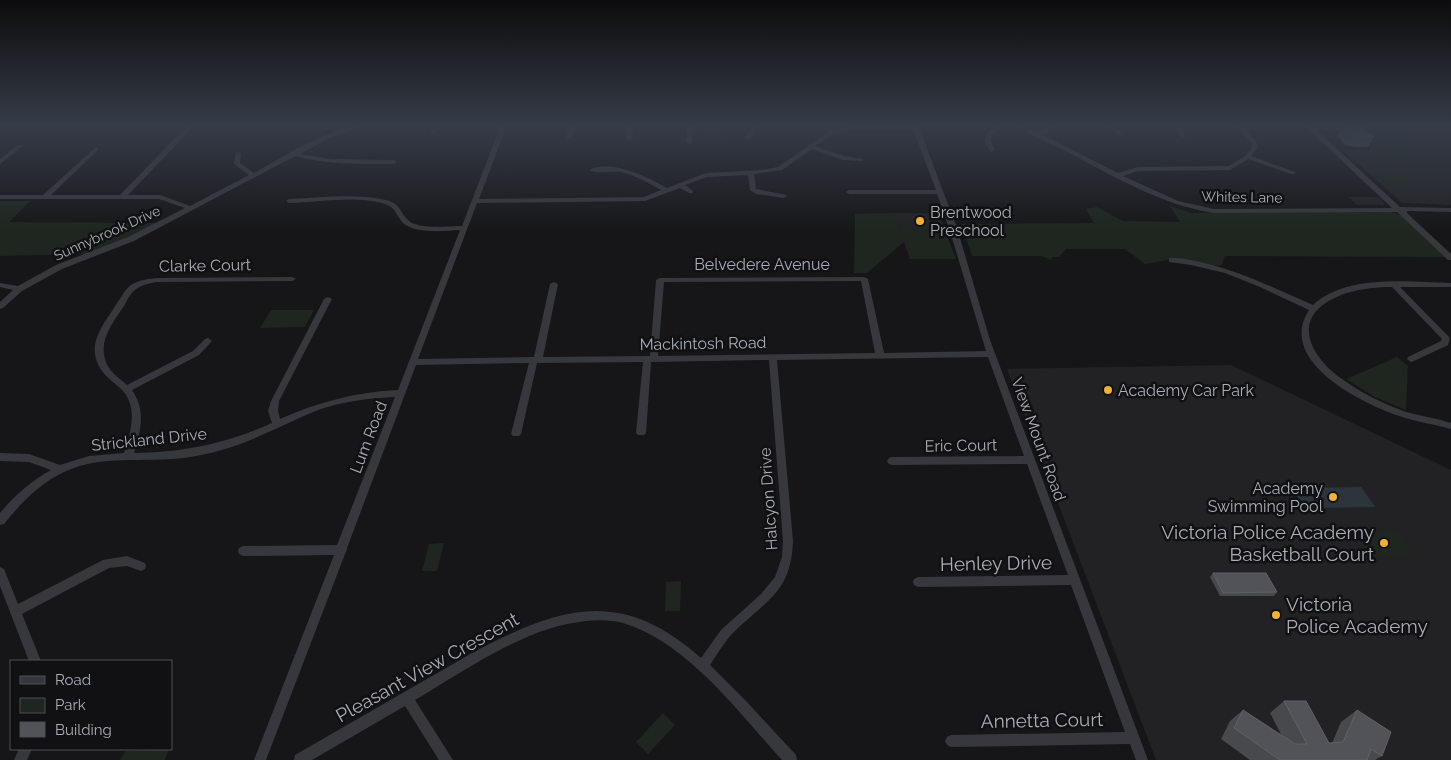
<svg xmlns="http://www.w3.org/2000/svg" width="1451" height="760" viewBox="0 0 1451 760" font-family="Raleway,sans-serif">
	<rect width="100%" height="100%" fill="#161618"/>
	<path fill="#222225" d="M1315 125H1451V205L1402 203 1343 150 1372 149 1350 130H1321Z
		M1348 197H1378L1385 203 1383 205H1357Z
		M895 213H939L944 228H900Z
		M1231 365 1451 470V760H1156L1007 369Z"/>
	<path fill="#1e261f" d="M697 125H721L722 140 699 139 697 137Z
		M1366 141H1409L1423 151H1431L1451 167V174H1408L1403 170 1440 166 1423 152H1416V155C1400 164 1378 151 1366 141Z
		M1368 163H1380L1393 174 1390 175H1400L1414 187 1392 188 1378 176 1389 175H1381Z
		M0 201H30L9 222 162 223 93 254 0 256Z
		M1170 206 1191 213 1392 212 1403 216 1446 257 1225 256 1221 266 1167 260 1145 264 1125 249H1066L1059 257H1052L1051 260 1042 256H972L961 224 1094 223 1086 209 1097 207 1123 221 1180 222Z
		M895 213 900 228H944L956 259H910L904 242 867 273H854L855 214Z
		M271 310H314L305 327 260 328Z
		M1397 357 1408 366 1406 410 1375 397 1346 379Z
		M1354 531H1398L1415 555H1369Z
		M444 543 437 571H422L429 544Z
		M681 581 680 611H665L666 582Z
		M663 713 675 725 648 754 636 742Z
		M169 749 165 760H120L125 751Z"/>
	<path fill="#2c353c" d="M1361 487 1375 507 1305 508 1292 488Z"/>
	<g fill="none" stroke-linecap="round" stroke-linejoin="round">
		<path fill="#37383d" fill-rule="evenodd" d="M188 125H195L128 195H160L190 206 249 175 234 164 236 152 241 153 240 163 254 173C285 156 332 125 367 125L329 138 300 154 331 159 394 160 397 162 394 164C360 164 328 165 295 156L134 241 62 269 22 291 3 308 0 309V302L13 290 0 287V283L18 286 56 265 128 237 185 208 159 199H0V195H43L96 147 98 148V150L51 195H120Z
			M429 125H435L436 134H432Z
			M501 125H507L479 199 644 197 661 190C649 183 635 175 620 172 612 171 595 174 589 170 608 158 649 177 667 188L706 173 762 170 778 167 831 130 858 125H918L957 228 990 340 1148 760H1136L1130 744 951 747 947 745 945 741 947 737 951 735 1125 732 1071 585 918 587 914 585 913 582 914 579 918 577 1068 575 1027 464 892 465 889 464 887 461 889 458 892 457 1024 456 988 357 777 360 793 541C791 592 768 599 735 631 725 641 718 653 710 665L747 702 796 755 797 760H782C739 713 687 642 623 623 597 616 560 624 534 634 492 651 454 677 415 700L453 760H439L405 706 312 760H294L295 755 472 653C559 607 620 586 701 658L721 630 761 594 775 577 782 557 783 541 769 360 651 362 646 433 644 435H638L636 433 643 362 537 363 521 434 519 436H513L511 434 529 363 416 365 347 548V550L345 554 266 760H254L334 555 243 556 239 554 238 551 239 548 243 546 337 545 395 397C371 398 347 401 324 408 303 415 284 426 264 434 239 446 212 454 184 458 144 463 101 454 64 472 40 483 20 504 4 524L0 525V513C14 496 31 481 51 470L29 462 0 461V453L29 454 60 465 89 456 124 453C131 432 139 405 120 388 110 379 100 373 96 359 90 338 107 320 117 303 122 297 125 289 131 285 139 280 148 279 157 278L292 277 296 279 292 281 157 282C150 283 141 285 135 290 130 294 127 300 124 306 114 321 99 339 105 359 108 371 118 377 127 385L193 351 205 339 208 338 212 341 199 355 132 390C146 410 141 431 134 453 185 452 225 444 272 423L268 411 271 401 324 299 328 297 332 299 279 401 278 411 280 419C318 402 356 392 398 390L460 230C445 231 415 234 403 223 397 217 396 207 385 204 357 195 319 202 289 203L286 201 289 199C321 198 355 193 386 200 401 204 399 211 408 220 418 230 448 226 462 226ZM859 129H913L936 190H849L846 192 849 194H937L949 228 986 351 884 353 868 279 864 277 660 278 656 280 650 356 543 357 558 284 554 282 550 284 534 357 418 359 477 203 645 201 680 188 689 193H693V191L685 185 707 177 748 175 750 190 756 194 784 198 787 196 786 195 756 189 754 174 782 170 812 149 843 160 863 161V159L844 156 815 146 835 133ZM861 281 875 353 658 356 664 282Z
			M569 125H575L572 137 569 139 566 137Z
			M628 125H634L632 138 629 140 626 138Z
			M687 125H693L692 142 689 144 686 142Z
			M753 125H759L750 139H746L745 138Z
			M997 125H1004L992 135 991 142 995 150 992 152 990 151 985 142 986 134Z
			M1014 125H1023L1038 132 1054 125H1063L1043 135 1118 173 1138 167 1229 166 1245 156 1252 147 1251 142 1234 125H1241L1256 141 1258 147 1251 156 1295 172V174H1291L1248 159 1230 170 1138 171 1123 176 1178 201 1214 209 1392 208 1304 125H1311L1400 207 1451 208V212L1407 211V213L1451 254V260H1448L1397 212 1214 213C1161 205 1116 177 1069 153 1051 143 1031 136 1014 125Z
			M1103 125H1111L1125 135 1120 136Z
			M1172 125H1178L1186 136 1185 137H1181Z
			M18 145 23 146 0 164V159Z
			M1169 258C1179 257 1190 260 1200 262 1240 271 1276 289 1313 305 1346 274 1409 282 1451 283V287H1400L1450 338 1448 345 1414 361 1411 362 1407 359 1408 357 1441 341 1442 339 1392 287C1374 287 1356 289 1339 296 1290 316 1308 355 1342 379 1361 393 1384 404 1406 412 1421 416 1436 418 1451 423V429C1434 424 1416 422 1399 416 1361 403 1276 361 1309 310L1260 287 1225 273 1191 265 1169 262Z
			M127 556 145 563 146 566 145 569 141 571 127 566 109 568 22 614 41 661H29L0 586V567L4 569 18 604 103 560Z
			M19 749H32L27 760H14Z"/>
	</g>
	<path fill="#47494d" d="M1343 127 1374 137 1368 147H1356L1345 145 1337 136Z
		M1213 573 1277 592 1274 596H1220L1210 577Z
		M1284 701 1329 743H1332L1341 722 1357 710 1382 756 1375 760H1250L1221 739 1230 721 1243 710 1282 736 1270 713Z"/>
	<path fill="#525359" stroke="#5f6168" d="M1343 127H1361L1374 137H1362L1351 135Z
		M1213 573H1266L1277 592 1223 593Z
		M1284 701H1306L1329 743 1343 742 1357 710 1391 732 1382 756 1371 749 1367 760H1280L1234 728 1243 710 1295 744H1307Z"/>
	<linearGradient id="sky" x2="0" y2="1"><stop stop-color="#0c0c0d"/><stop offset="0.54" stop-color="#363c48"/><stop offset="1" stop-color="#363c48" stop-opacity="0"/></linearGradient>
	<rect width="1451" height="232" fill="url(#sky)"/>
	<g fill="#f2b134" stroke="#111113" stroke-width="2">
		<circle cx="920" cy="221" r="5"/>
		<circle cx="1108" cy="390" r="5"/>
		<circle cx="1333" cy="497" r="5"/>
		<circle cx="1384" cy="543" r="5"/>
		<circle cx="1276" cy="615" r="5"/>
	</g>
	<g text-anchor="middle" stroke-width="5" stroke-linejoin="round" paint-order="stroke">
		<g font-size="14" fill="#a8adb8" stroke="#111113">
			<text transform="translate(1242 197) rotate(1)" y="5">Whites Lane</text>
			<text transform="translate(107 233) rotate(-24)" y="5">Sunnybrook Drive</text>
		</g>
		<g font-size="16" fill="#a8adb8" stroke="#111113" text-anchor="start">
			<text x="930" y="218">Brentwood<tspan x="930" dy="18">Preschool</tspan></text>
			<text x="1118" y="396">Academy Car Park</text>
			<text x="1323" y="494" text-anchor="end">Academy<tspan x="1323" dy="18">Swimming Pool</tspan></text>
		</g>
		<g font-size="16" fill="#a8adb8" stroke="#111113">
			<text x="762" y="270">Belvedere Avenue</text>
			<text transform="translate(205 265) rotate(-1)" y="6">Clarke Court</text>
			<text transform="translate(703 343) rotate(-1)" y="6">Mackintosh Road</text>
			<text transform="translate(368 437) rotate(-69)" y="6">Lum Road</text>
			<text transform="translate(149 439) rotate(-6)" y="6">Strickland Drive</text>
			<text transform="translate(1039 439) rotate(70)" y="6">View Mount Road</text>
			<text transform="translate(961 445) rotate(-1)" y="6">Eric Court</text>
			<text transform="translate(768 499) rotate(-94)" y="6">Halcyon Drive</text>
		</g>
		<g font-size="19" fill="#a8adb8" stroke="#111113" text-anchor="end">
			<text x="1374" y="539">Victoria Police Academy<tspan x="1374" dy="22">Basketball Court</tspan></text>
			<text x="1286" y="611" text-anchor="start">Victoria<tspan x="1286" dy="22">Police Academy</tspan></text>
		</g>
		<g font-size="19" fill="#a8adb8" stroke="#111113">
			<text transform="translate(996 563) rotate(-1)" y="7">Henley Drive</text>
			<text transform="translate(427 667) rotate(-29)" y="7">Pleasant View Crescent</text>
			<text transform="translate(1042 720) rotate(-1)" y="7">Annetta Court</text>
		</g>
	</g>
	<rect x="10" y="660" width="162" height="90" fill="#111113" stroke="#4d4f55"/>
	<rect x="20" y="676" width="25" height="8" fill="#37383d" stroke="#4d4f55"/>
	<text x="55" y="685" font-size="15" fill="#a8adb8">Road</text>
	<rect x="20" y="698" width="25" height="15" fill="#1e261f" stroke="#4d4f55"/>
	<text x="55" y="710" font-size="15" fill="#a8adb8">Park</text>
	<rect x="20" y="722" width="25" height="15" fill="#525359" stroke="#4d4f55"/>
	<text x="55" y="735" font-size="15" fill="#a8adb8">Building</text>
</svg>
